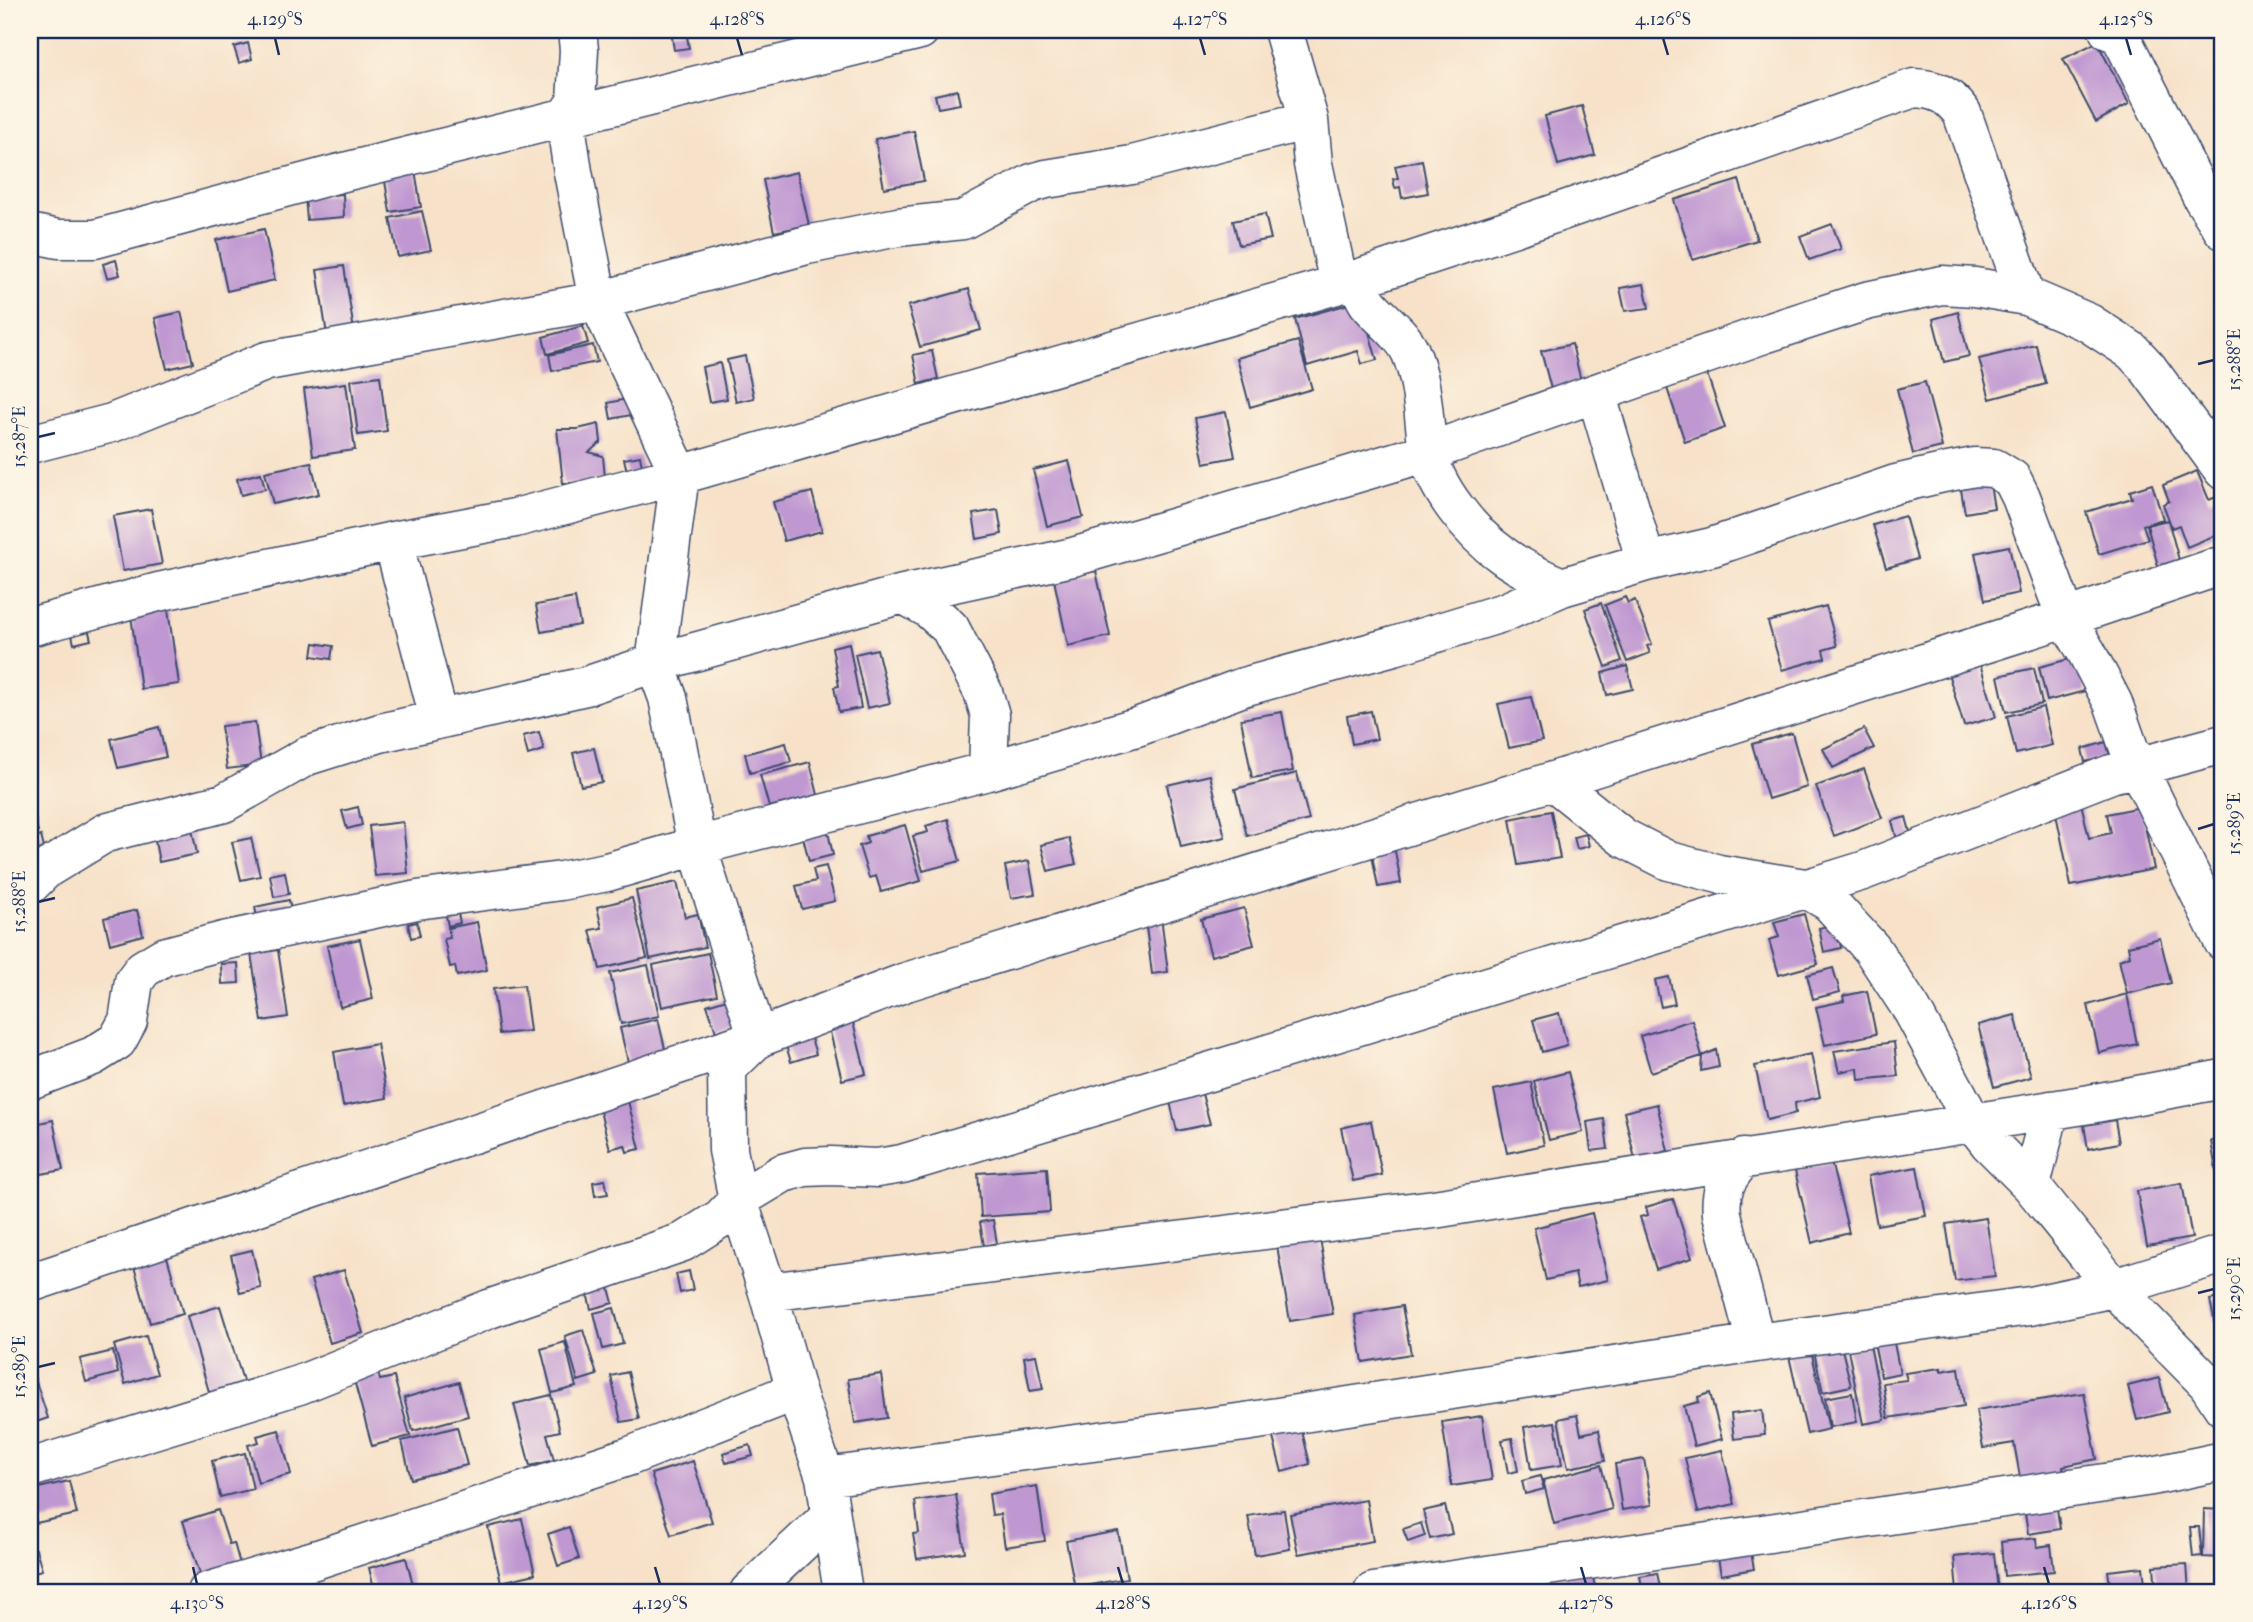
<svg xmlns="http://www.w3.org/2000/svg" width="2253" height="1622" viewBox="0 0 2253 1622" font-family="'IM FELL French Canon',serif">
	<rect width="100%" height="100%" fill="#fcf5e5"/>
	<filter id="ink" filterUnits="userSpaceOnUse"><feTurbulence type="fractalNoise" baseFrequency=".0143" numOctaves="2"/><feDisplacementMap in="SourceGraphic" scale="14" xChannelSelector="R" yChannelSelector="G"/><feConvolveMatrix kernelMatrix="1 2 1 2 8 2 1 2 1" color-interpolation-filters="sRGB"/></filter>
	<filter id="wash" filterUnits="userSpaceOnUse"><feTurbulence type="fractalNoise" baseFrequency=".00686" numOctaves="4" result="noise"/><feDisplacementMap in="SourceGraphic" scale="28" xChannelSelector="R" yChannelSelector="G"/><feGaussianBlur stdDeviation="1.57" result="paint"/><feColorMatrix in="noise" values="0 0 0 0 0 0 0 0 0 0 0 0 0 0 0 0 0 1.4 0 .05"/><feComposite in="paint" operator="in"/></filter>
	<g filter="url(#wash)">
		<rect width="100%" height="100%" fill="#f7e2c9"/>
		<g id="blocks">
			<path fill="#bf98d1" d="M686 30 689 48 674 50 671 31Z
				M2097 42 2129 104 2096 122 2063 59Z
				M248 43 252 59 239 63 234 47Z
				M957 90 960 104 938 108 935 95Z
				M1582 106 1595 155 1558 165 1545 116Z
				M914 131 924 181 884 188 875 139Z
				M1422 160 1428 193 1402 198 1400 187 1395 188 1393 179 1398 178 1395 166Z
				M415 170 421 207 390 212 384 175Z
				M797 172 809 225 774 232 763 180Z
				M1739 180 1757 240 1693 260 1674 200Z
				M343 194 344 217 307 220 305 197Z
				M422 211 431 250 398 257 390 218Z
				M1265 214 1271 239 1239 245 1233 221Z
				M1832 224 1841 249 1809 260 1800 236Z
				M264 229 275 280 227 291 216 240Z
				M116 260 120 275 107 278 103 264Z
				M344 266 354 331 327 335 317 270Z
				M1644 284 1649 308 1625 311 1620 288Z
				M969 289 981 330 920 347 908 306Z
				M1360 301 1377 360 1362 364 1358 351 1307 366 1295 319Z
				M181 312 193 363 167 369 155 318Z
				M1958 312 1969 356 1944 362 1933 319Z
				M583 326 588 343 547 354 543 337Z
				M1298 341 1312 389 1250 407 1237 358Z
				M1572 344 1581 381 1551 389 1541 351Z
				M593 345 597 362 552 371 549 355Z
				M2036 345 2046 384 1990 399 1979 359Z
				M932 351 938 379 919 384 913 355Z
				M745 356 754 398 736 402 727 360Z
				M720 363 727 399 709 402 702 367Z
				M1707 374 1725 428 1685 442 1667 388Z
				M380 376 387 431 358 435 351 380Z
				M1925 382 1942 447 1913 454 1897 389Z
				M346 383 355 450 313 456 304 389Z
				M627 399 631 415 611 419 608 403Z
				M1226 412 1235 457 1204 463 1195 418Z
				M599 424 601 442 589 452 603 456 605 478 584 483H563L557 429H578Z
				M640 456 643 472 628 475 624 459Z
				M1069 461 1083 517 1047 526 1033 470Z
				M311 462 319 494 273 504 265 472Z
				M2197 471 2209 500 2216 497 2223 516V532L2187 547 2179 525 2172 528 2163 504 2169 501 2163 485Z
				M261 473 265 489 241 495 237 479Z
				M1988 473 1994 508 1965 513 1959 478Z
				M2152 484 2163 519 2143 525 2148 539 2099 554 2086 512 2132 498 2130 491Z
				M812 492 822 531 784 541 773 502Z
				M151 509 162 564 123 571 113 516Z
				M998 510 1002 534 977 539 973 514Z
				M1905 516 1917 559 1886 568 1873 525Z
				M2168 520 2179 560 2158 566 2147 525Z
				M2009 546 2019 593 1985 600 1975 553Z
				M1096 571 1110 636 1068 646 1054 580Z
				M1625 597 1628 603 1635 600 1652 644 1647 646 1650 653 1627 662 1605 605Z
				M575 598 580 625 541 632 536 605Z
				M167 603 179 684 141 689 130 608Z
				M1601 603 1622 661 1606 667 1585 609Z
				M1826 606 1837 646 1823 650 1825 658 1782 670 1768 622Z
				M88 628 91 640 74 644 71 631Z
				M314 643 333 646 331 659 312 656Z
				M849 643 861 708 839 712 834 687 839 686 832 647Z
				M877 649 890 703 867 708 855 654Z
				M2077 657 2085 691 2047 701 2039 667Z
				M1980 664 1996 717 1964 726 1948 673Z
				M1627 666 1633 689 1607 695 1602 673Z
				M2034 668 2042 704 2006 712 1998 676Z
				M1531 697 1542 741 1509 748 1498 704Z
				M2043 707 2052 745 2016 754 2007 716Z
				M1371 711 1377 739 1352 744 1347 716Z
				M1282 712 1293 771 1252 778 1241 719Z
				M255 722 261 765 227 769 221 726Z
				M159 727 166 757 118 768 111 739Z
				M1864 729 1874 748 1833 768 1823 749Z
				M539 732 544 750 528 755 523 736Z
				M1792 733 1807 787 1768 799 1752 744Z
				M2106 742 2110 756 2085 762 2082 749Z
				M786 743 791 762 750 773 745 754Z
				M594 748 602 782 581 786 573 753Z
				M810 762 818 795 769 807 760 775Z
				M1864 769 1882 818 1834 836 1816 786Z
				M1297 773 1309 820 1247 836 1235 789Z
				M1210 775 1225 837 1181 847 1167 785Z
				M31 795 38 832 30 833V796Z
				M2081 803 2089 838 2111 833 2107 814 2141 807 2154 869 2071 886 2055 809Z
				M358 807 362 825 347 829 342 811Z
				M1551 811 1560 858 1518 865 1510 819Z
				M1906 817 1912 839 1898 843 1892 821Z
				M948 819 960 861 923 871 913 836 928 832 926 826Z
				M403 822 408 873 375 876 369 826Z
				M905 825 921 881 881 892 876 876 869 878 859 846 868 843 866 836Z
				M192 829 197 854 159 862 154 836Z
				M828 832 833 855 809 861 803 837Z
				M1586 834 1589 846 1577 849 1574 837Z
				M41 836 49 868 30 873V839Z
				M251 838 260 876 241 880 232 842Z
				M1069 838 1076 864 1048 871 1041 845Z
				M1395 851 1401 883 1378 887 1372 855Z
				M1029 861 1035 894 1011 898 1005 866Z
				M826 866 835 901 802 909 796 886 816 881 813 869Z
				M285 872 289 894 274 897 270 875Z
				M677 882 685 917 698 914 705 947 650 959 636 891Z
				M632 898 647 958 600 969 590 930 602 928 597 907Z
				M289 900 292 916 258 923 255 907Z
				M457 908 460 923 448 926 445 911Z
				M1244 908 1254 945 1211 956 1201 919Z
				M1160 909 1168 972 1152 974 1144 911Z
				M137 910 143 935 110 944 104 918Z
				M1804 914 1818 964 1779 975 1769 940 1779 937 1774 922Z
				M417 922 420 936 411 938 408 924Z
				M477 922 487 970 457 976 455 966 450 967 444 939 450 938 448 928Z
				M1836 924 1841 948 1824 952 1819 928Z
				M2160 938 2171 983 2127 994 2119 960 2130 956 2128 946Z
				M360 939 373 999 340 1007 327 946Z
				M278 950 288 1017 262 1021 251 954Z
				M708 953 717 995 662 1007 653 965Z
				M238 963 239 983 222 984 221 964Z
				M648 965 659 1016 621 1024 610 973Z
				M1833 968 1840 992 1813 999 1807 975Z
				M1669 977 1675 1004 1661 1007 1655 980Z
				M524 985 530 1031 499 1034 493 989Z
				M1867 991 1876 1034 1825 1045 1816 1007 1844 1001 1843 996Z
				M2127 994 2137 1044 2099 1053 2088 1005Z
				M733 997 741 1024 716 1032 707 1005Z
				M1559 1013 1567 1045 1542 1052 1533 1020Z
				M851 1014 866 1074 842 1080 827 1020Z
				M2015 1015 2031 1077 1994 1087 1978 1025Z
				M658 1019 666 1053 628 1062 620 1028Z
				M1692 1020 1702 1056 1651 1072 1640 1036Z
				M808 1029 816 1054 791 1062 783 1036Z
				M1894 1042 1898 1076 1859 1080 1858 1068 1839 1072 1834 1051Z
				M377 1044 387 1098 343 1106 334 1052Z
				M1716 1050 1719 1067 1701 1071 1702 1056Z
				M1811 1054 1820 1097 1795 1103 1796 1113 1767 1120 1755 1066Z
				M1568 1072 1583 1132 1549 1140 1534 1081Z
				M1531 1082 1544 1145 1507 1153 1494 1090Z
				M1201 1090 1210 1124 1177 1131 1169 1098Z
				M626 1093 640 1149 627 1152 625 1145 610 1149 597 1100Z
				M1657 1104 1668 1151 1635 1159 1624 1112Z
				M1604 1119 1608 1149 1591 1151 1587 1122Z
				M53 1120 63 1170 30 1176V1125Z
				M2115 1120 2119 1143 2088 1149 2084 1125Z
				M1371 1121 1382 1175 1353 1181 1341 1128Z
				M2223 1139V1168L2216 1170 2211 1141Z
				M1831 1162 1849 1233 1812 1243 1795 1171Z
				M1917 1167 1926 1216 1877 1225 1868 1176Z
				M1047 1168 1050 1212 981 1217 978 1173Z
				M605 1180 608 1194 595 1196 593 1182Z
				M2182 1183 2192 1238 2147 1246 2137 1191Z
				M1673 1199 1692 1258 1656 1269 1640 1217 1648 1215 1646 1207Z
				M1592 1213 1608 1280 1578 1287 1575 1273 1546 1280 1534 1228Z
				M1986 1218 1995 1276 1955 1281 1946 1224Z
				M993 1220 997 1243 984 1246 980 1222Z
				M1320 1239 1333 1314 1290 1321 1277 1246Z
				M252 1250 261 1288 240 1293 231 1255Z
				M166 1253 183 1314 150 1323 133 1263Z
				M344 1270 363 1333 330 1343 311 1280Z
				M689 1271 693 1290 680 1293 676 1274Z
				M608 1284 613 1303 591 1309 586 1289Z
				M2223 1297V1357H2222L2210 1300Z
				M220 1306 244 1384 210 1395 187 1316Z
				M1402 1306 1411 1354 1363 1362 1355 1315Z
				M614 1308 623 1344 603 1349 594 1313Z
				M583 1330 597 1375 578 1381 565 1336Z
				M1892 1333 1900 1373 1881 1377 1873 1338Z
				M146 1336 157 1374 125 1384 114 1345Z
				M1840 1341 1851 1386 1823 1392 1813 1347Z
				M565 1342 576 1387 552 1393 541 1349Z
				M1870 1345 1885 1420 1863 1424 1848 1350Z
				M1810 1346 1829 1429 1807 1434 1788 1352Z
				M113 1351 118 1373 86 1382 80 1359Z
				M1036 1355 1043 1389 1030 1391 1024 1357Z
				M1941 1368V1371L1959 1368 1964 1406 1888 1418 1883 1383 1907 1380 1905 1373Z
				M628 1372 639 1419 621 1422 611 1376Z
				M378 1373 380 1380 394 1377 410 1436 372 1446 354 1380Z
				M881 1374 887 1418 855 1423 848 1379Z
				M34 1376 48 1418 30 1424V1377Z
				M2159 1378 2168 1412 2137 1420 2128 1386Z
				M459 1382 468 1416 413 1431 404 1398Z
				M1710 1393 1722 1439 1694 1446 1684 1406 1699 1402 1698 1397Z
				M1852 1393 1857 1422 1830 1427 1825 1398Z
				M2084 1393 2097 1459 2063 1466 2065 1480 2022 1488 2014 1443 1983 1448 1976 1410Z
				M551 1395 560 1431 547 1434 554 1460 530 1466 514 1404Z
				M1762 1410 1765 1435 1734 1439 1731 1414Z
				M1577 1415 1581 1434 1599 1430 1605 1461 1568 1468 1558 1419Z
				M1482 1416 1492 1480 1452 1486 1442 1422Z
				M1555 1422 1562 1465 1531 1470 1524 1427Z
				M1300 1423 1310 1464 1282 1472 1271 1430Z
				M457 1427 467 1465 411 1479 402 1441Z
				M279 1430 291 1474 258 1483 248 1445 259 1442 257 1436Z
				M1512 1438 1518 1471 1508 1473 1502 1440Z
				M750 1445 753 1456 726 1463 723 1453Z
				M1722 1450 1735 1504 1698 1512 1685 1458Z
				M245 1453 253 1489 220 1497 212 1461Z
				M1644 1459 1652 1505 1622 1510 1615 1464Z
				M693 1461 712 1522 671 1535 651 1474Z
				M1601 1465 1612 1509 1554 1524 1543 1480Z
				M1540 1476 1544 1489 1525 1494 1522 1481Z
				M69 1481 77 1514 36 1523 30 1490Z
				M1037 1486 1045 1541 1005 1547 1000 1514 992 1515 989 1494Z
				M956 1495 965 1552 917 1559 913 1534 919 1533 915 1501Z
				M1366 1500 1373 1541 1298 1554 1290 1514Z
				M2056 1502 2060 1529 2028 1534 2024 1507Z
				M1445 1506 1452 1534 1430 1539 1423 1511Z
				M2204 1509 2223 1510V1558L2203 1557Z
				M218 1510 229 1544 234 1543 241 1568 202 1580 183 1521Z
				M1284 1510 1290 1549 1255 1555 1248 1516Z
				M522 1519 535 1574 501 1582 488 1527Z
				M1421 1523 1425 1536 1408 1542 1403 1529Z
				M569 1527 579 1559 558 1566 548 1534Z
				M2190 1527H2199L2202 1556 2193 1557Z
				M1118 1531 1127 1578 1075 1588 1066 1541Z
				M2036 1538 2037 1547 2051 1545 2054 1571 2004 1576 2001 1542Z
				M1750 1547 1754 1569 1721 1575 1717 1552Z
				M36 1549 42 1570 30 1573V1551Z
				M1994 1553 1998 1592H1957L1954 1557Z
				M406 1558 415 1592H375L369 1568Z
				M2187 1564 2189 1592H2156L2154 1566Z
				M2143 1567 2146 1592H2111L2108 1571Z
				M1592 1572 1596 1592H1550L1548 1581Z
				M1657 1573 1661 1592H1643L1640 1576Z"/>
		</g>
	</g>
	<g filter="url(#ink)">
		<use href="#blocks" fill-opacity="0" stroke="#3c4a6e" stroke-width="2"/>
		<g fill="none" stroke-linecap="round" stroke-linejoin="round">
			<g stroke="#3c4a6e" stroke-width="41">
				<path id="minor" d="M577 30 579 50 576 102 565 118 573 172 598 301 680 475 655 663 668 698 697 846 758 1038 727 1068 728 1150 738 1200 768 1292 796 1391 825 1477 843 1592
					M1283 30 1309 120 1313 164 1339 284
					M2108 30 2120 35 2203 199 2223 230
					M30 233 58 239H95L336 174 920 30
					M1357 279C1360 287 1363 296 1368 303 1382 320 1400 331 1410 351 1424 383 1423 418 1428 451 1434 487 1471 533 1501 554 1519 568 1541 578 1562 587
					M1596 393 1646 562
					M30 444 112 423 267 361 598 301 807 245 898 227 963 220 1032 183 1046 179 1132 165 1309 120
					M393 541 439 718
					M903 594 929 609 950 628 983 692 990 715 988 771
					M30 627 158 592 393 541 515 518 680 475 1357 279 1539 219 1914 88C1936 89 1949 95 1962 113L2026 296
					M1553 781 1624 838 1669 861 1719 874 1805 888 1829 902 1872 949 1912 1010 1972 1121 1989 1143 2031 1185 2114 1288 2208 1384 2223 1407
					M30 885 46 869 105 833 224 803 307 756 380 733 586 686 655 663 903 594 1073 557 1176 527 1428 452 1764 334 1866 301 1942 285 1975 287 2026 296 2089 323 2132 351 2147 367 2223 470
					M30 1080 93 1056 117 1041 128 1021 134 981 143 969 163 957 223 941 417 900 561 881 607 872 697 846 988 771 1140 726 1243 687 1394 646 1505 612 1562 587 1646 562 1712 547 1896 484 1943 473 1975 467 1994 468 2012 479 2021 497 2066 618 2087 653 2113 703 2131 754 2223 941
					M1744 1158C1728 1176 1719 1189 1722 1214L1756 1343
					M2031 1185 2050 1110
					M30 1283 758 1038 906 982 1553 781 2066 618 2223 565
					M768 1292 1434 1209 2090 1104 2223 1079
					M30 1468 299 1385 489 1309 683 1242 721 1218 738 1200 783 1173 805 1167 831 1166 877 1168 902 1164 1212 1071 1863 871 2111 774 2223 744
					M825 1477 1245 1422 1756 1343 2030 1306 2114 1288 2223 1254
					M207 1592 318 1559 630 1456 796 1391
					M749 1592 830 1516
					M1373 1592 2152 1476 2223 1461"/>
			</g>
			<use href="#minor" stroke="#fff" stroke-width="38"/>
		</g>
	</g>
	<path fill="none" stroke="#1b2f5e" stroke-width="2.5" d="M275 38 279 55M737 38 742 55M1200 38 1205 55M1663 38 1668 55M2126 38 2131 55M2198 364 2214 360M38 437 55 433M2198 829 2214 824M38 902 55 898M2198 1293 2214 1289M38 1367 55 1363M193 1567 197 1584M655 1567 660 1584M1118 1567 1123 1584M1581 1567 1586 1584M2044 1567 2049 1584"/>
	<rect width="2253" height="1622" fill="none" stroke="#fcf5e5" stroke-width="77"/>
	<rect x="38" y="38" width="2176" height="1546" fill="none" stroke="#1b2f5e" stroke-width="2.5"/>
	<g font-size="18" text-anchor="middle" fill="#1b2f5e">
		<text x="275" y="25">4.129°S</text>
		<text x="737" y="25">4.128°S</text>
		<text x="1200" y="25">4.127°S</text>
		<text x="1663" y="25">4.126°S</text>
		<text x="2126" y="25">4.125°S</text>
		<text transform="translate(2234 360) rotate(-90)" y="6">15.288°E</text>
		<text transform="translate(19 437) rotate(-90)" y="6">15.287°E</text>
		<text transform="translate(2234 824) rotate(-90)" y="6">15.289°E</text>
		<text transform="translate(19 902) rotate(-90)" y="6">15.288°E</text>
		<text transform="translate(2234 1289) rotate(-90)" y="6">15.290°E</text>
		<text transform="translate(19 1367) rotate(-90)" y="6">15.289°E</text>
		<text x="197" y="1609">4.130°S</text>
		<text x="660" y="1609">4.129°S</text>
		<text x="1123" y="1609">4.128°S</text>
		<text x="1586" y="1609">4.127°S</text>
		<text x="2049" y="1609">4.126°S</text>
	</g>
</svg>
